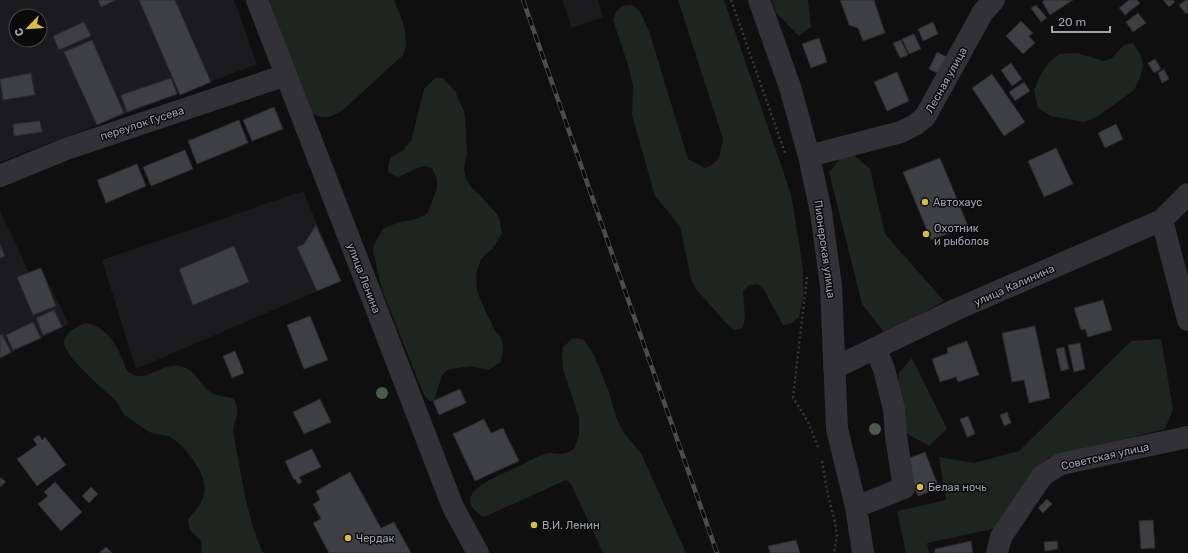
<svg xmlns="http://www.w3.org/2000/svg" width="1188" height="553" viewBox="0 0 1188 553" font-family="Rubik,sans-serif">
	<rect width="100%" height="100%" fill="#0f0f10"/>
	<path fill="#1b1b1d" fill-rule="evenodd" d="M0 0H234L257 64 0 162ZM16 16H40V40H16Z
		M562 0H598L603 17 572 28Z
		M303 191 341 281 136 369 102 260Z
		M0 211 29 272 41 268 69 324 0 359Z"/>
	<path fill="#1e241f" d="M269 0H394C401 17 411 37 403 55L342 111 329 117H320L313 114 307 106Z
		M678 0H724L791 194 803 269V298L799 317 792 323 783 325 764 290 758 284 749 285 743 291 745 319 742 328 734 330 726 323 696 289 691 279 680 226 655 196 632 115 633 86 629 68 613 20 616 12 622 6 632 5 639 10 649 31 688 159 705 168C721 162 720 154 723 139Z
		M772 0H808L811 27 799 36 776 13Z
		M1133 43 1141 55 1143 65 1140 78 1134 90 1097 117 1084 122 1051 116 1038 108 1034 90 1042 72 1050 61 1059 54 1077 53 1104 61 1112 58 1124 45Z
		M435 78H443L455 91 465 114 467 154 464 168 466 179 472 188 479 194 497 214 500 222 502 234 492 249 481 259 476 275 477 291 481 301 495 331 501 337 503 346 501 362 488 370 470 366 447 370 442 375 435 398 433 401H429L424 395 382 290 373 251 374 245 383 229 399 222 413 220 424 216 428 212 437 188V180L432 168 425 166 420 167 398 177 388 172 389 163 391 157 402 151 411 141 424 89Z
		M848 150 870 169 885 234 944 301 886 335 862 304 829 172Z
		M86 323C112 329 118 350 128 372 131 373 134 375 137 376 151 378 164 363 179 366 197 370 197 381 209 391 213 395 227 397 233 398 242 414 235 415 233 431 241 470 246 517 263 553H202L201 541 190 530 188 519C194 512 202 504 204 494 209 476 185 445 170 437 165 434 158 435 152 433 147 431 128 418 124 414 121 411 119 405 116 401 106 391 63 356 64 342 65 333 78 325 86 323Z
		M573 338 583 339 594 355 609 392 616 417 623 432 641 453 686 553H603L571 484 566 480 484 517C446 495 496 477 515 468 524 464 535 457 545 454 550 452 555 454 560 454 565 454 570 451 574 449L579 435V418L563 369 562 358 563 347Z
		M1161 339 1173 409 1165 429 1048 458 997 528 927 543 929 553H906L897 511 946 500 939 457 974 463 1019 451 1131 341Z
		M912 358 947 429 929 446 906 433 898 374Z"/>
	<path fill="#3e3f43" stroke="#2a292c" d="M98 0H116L101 7Z
		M139 0H175L211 82 180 95Z
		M840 0H874L885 33 863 41 858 28 849 25Z
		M1045 0H1073L1050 15 1042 2Z
		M1129 0H1137L1140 3 1125 15 1119 8Z
		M1163 0H1173L1175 2 1169 7Z
		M1186 0H1188V12L1186 14 1179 5Z
		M1036 5 1047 18 1041 22 1031 8Z
		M1138 13 1146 23 1133 32 1126 22Z
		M1021 21 1033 33 1029 36 1035 43 1023 54 1006 36Z
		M84 22 91 36 59 50 53 36Z
		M933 22 938 34 923 41 918 29Z
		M914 34 921 49 909 54 902 39Z
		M819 38 827 62 811 68 802 44Z
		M92 40 124 113 97 125 64 52Z
		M901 40 908 55 900 58 893 43Z
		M937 52 947 57 939 74 929 69Z
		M1155 59 1161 69 1154 73 1148 63Z
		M1011 63 1022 79 1012 86 1001 70Z
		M1164 69 1169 79 1162 83 1158 73Z
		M897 72 909 101 887 111 874 82Z
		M31 73 35 95 3 100 0 79Z
		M992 74 1025 122 1004 136 972 88Z
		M171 78 177 94 127 112 121 95Z
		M1024 82 1030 91 1015 101 1009 92Z
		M274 107 283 129 252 141 243 120Z
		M239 120 248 143 197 164 188 141Z
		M40 121 42 132 14 136 13 124Z
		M1116 124 1123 139 1105 148 1098 133Z
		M1056 148 1073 184 1044 197 1028 161Z
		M185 150 193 169 151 186 143 167Z
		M940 158 968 226 931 240 903 172Z
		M137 164 146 186 106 203 97 180Z
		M316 225 341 281 317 291 297 247 304 244Z
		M0 244 5 256 0 258Z
		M234 246 249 282 193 305 179 269Z
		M41 268 56 306 33 315 17 277Z
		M1103 300 1112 330 1088 337 1085 329 1081 330 1074 308Z
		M54 310 62 327 43 335 36 318Z
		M310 316 328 360 304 369 287 325Z
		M33 322 41 338 13 350 6 335Z
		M1035 326 1050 398 1029 403 1024 380 1012 382 1002 333Z
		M2 334 11 352 0 358V335Z
		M967 341 979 375 958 382 956 377 940 382 932 359 948 353 947 348Z
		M1080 343 1085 369 1074 372 1068 345Z
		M1064 347 1069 369 1061 371 1056 349Z
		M235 351 244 373 232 378 223 356Z
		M460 389 466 403 439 415 433 401Z
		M320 399 331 422 304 434 293 412Z
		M1007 412 1011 423 1004 426 1000 415Z
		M968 416 975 434 967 437 960 419Z
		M484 419 491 433 503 428 519 461 475 481 453 434Z
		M39 435 42 440 45 437 66 465 37 486 17 459 37 445 33 439Z
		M312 449 321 467 299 477 302 482 298 484 295 479 294 480 285 461Z
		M925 452 939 488 918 496 904 460Z
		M350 472 381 528 394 522 411 553H329L313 523 321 519 313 504 320 500 316 491Z
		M0 477 6 482 0 487Z
		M55 482 82 512 61 531 38 504 48 496 44 492Z
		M91 487 98 494 89 503 82 496Z
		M1047 499 1052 504 1043 513 1038 508Z
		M1153 520 1155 548 1141 549 1139 521Z
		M796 540 800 553H770L768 546Z
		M971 541 973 553H935V549Z
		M1057 541 1058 549 1045 551 1044 542Z
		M106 547 112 553H99Z"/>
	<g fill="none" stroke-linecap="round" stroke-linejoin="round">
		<path stroke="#39393d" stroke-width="2.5" stroke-dasharray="2 3" stroke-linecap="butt" d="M731 0 785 153
			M807 277 793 397 808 422 819 449
			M822 461 828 495 835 522 837 535 834 553"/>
		<path stroke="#323236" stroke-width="22" d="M257 0 453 507 478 553
			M759 0 790 87 809 156 821 212 831 286 837 429 856 507 863 553
			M809 156 901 132 915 125 925 117 983 12 994 0
			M0 176 66 149 286 75
			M1162 220 1188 320
			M834 368 955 310 1162 220 1188 194
			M856 507 904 488 896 436 894 409 884 369 875 348
			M997 553 1001 537 1042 476 1061 464 1188 437"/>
		<g stroke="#4c4c51" stroke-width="4.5">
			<path id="rail" d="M523 0 717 553"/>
		</g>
		<use href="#rail" stroke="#0a0a0b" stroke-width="3" stroke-dasharray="9" stroke-linecap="butt"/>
	</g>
	<g fill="#4a5a4e">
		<circle cx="382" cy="393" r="6"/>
		<circle cx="875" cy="429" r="6"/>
	</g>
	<g fill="#dbbd3c" stroke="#0a0a0b" stroke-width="1.5">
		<circle cx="925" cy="202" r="4"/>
		<circle cx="926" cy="234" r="4"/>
		<circle cx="920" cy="487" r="4"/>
		<circle cx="534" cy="525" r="4"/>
		<circle cx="348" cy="538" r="4"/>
	</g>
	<g text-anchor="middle" stroke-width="3" stroke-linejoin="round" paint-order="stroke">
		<g font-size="11" fill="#a2a4af" stroke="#0a0a0b">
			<text transform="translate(946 80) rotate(-61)" y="4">Лесная улица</text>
			<text transform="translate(142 123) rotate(-18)" y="4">переулок Гусева</text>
			<text transform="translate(825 249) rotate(82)" y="4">Пионерская улица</text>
			<text transform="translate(364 278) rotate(69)" y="4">улица Ленина</text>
			<text transform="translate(1014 285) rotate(-24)" y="4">улица Калинина</text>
			<text transform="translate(1105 456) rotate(-13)" y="4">Советская улица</text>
		</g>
		<g font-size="11" fill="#a2a4af" stroke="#0a0a0b" text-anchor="start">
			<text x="933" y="206">Автохаус</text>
			<text x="934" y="232">Охотник<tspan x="934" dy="13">и рыболов</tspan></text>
			<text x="928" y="491">Белая ночь</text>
			<text x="542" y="529">В.И. Ленин</text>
			<text x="356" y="542">Чердак</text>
		</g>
	</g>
	<g transform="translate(28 28) rotate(245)"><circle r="19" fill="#0a0a0b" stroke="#47484d"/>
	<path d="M0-3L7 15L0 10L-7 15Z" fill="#dbbd3c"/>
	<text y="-6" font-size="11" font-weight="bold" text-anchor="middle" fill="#a2a4af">С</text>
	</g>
	<path d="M1052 26v6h58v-6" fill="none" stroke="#a2a4af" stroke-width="2"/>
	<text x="1058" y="26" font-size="12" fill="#a2a4af" stroke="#0a0a0b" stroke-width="3" paint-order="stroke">20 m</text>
</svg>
